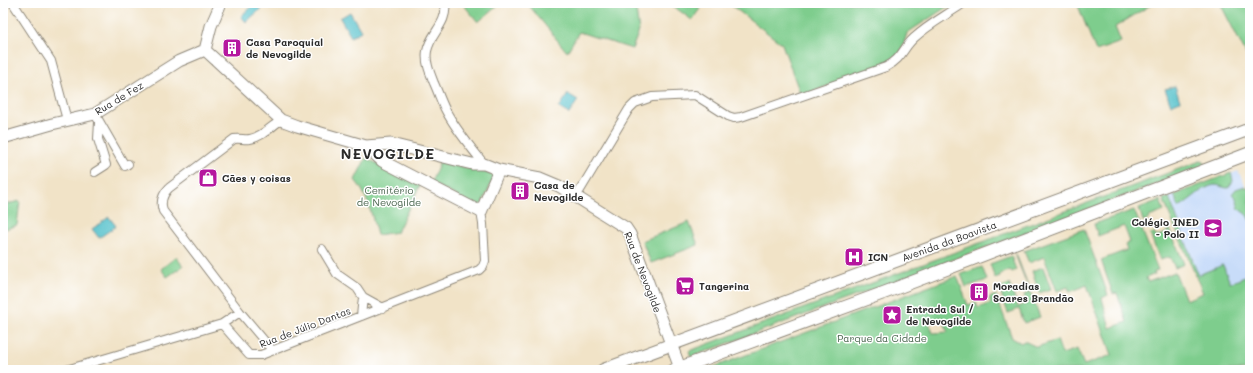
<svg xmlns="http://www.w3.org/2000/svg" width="1253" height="373" viewBox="0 0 1253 373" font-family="Mali,sans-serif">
	<rect width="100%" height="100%" fill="#fff"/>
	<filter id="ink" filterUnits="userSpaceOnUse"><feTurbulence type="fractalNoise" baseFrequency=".025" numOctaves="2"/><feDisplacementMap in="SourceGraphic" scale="8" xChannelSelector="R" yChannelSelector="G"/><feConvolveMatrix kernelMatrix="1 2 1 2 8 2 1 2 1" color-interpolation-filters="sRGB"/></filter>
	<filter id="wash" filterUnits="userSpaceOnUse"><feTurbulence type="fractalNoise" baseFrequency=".012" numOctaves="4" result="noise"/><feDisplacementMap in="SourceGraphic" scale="16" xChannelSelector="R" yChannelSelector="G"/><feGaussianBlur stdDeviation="0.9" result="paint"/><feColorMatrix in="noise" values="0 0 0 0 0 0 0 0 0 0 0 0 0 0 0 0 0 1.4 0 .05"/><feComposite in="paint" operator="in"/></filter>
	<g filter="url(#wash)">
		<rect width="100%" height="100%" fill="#f1e3c7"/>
		<path fill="#c8dcf9" d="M1238 171 1250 194V275L1203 293 1163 199Z"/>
		<path fill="#7ecd8d" stroke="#547c5c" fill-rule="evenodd" d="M462 3H501L478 22Z
			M527 3H635L639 31 632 49 579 32 567 52Z
			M669 3H704L692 20Z
			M728 3H960L945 8 907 33 902 50 890 62 801 96 782 44Z
			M1077 3H1154L1115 27 1121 42 1096 51Z
			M1220 3H1250V62Z
			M366 158 420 185 397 232 377 235C372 216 368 195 355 180Z
			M1203 160 1205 166 691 357 689 351Z
			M440 161 495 175 480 208 431 183Z
			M1231 173 1233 181 1228 188C1223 188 1220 185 1215 185 1203 186 1190 201 1179 207L1174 195Z
			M1245 186 1246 188 1250 186V221L1247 215 1239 209 1236 198 1232 194 1236 189Z
			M1169 197 1198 275 1223 265 1230 283 1250 275V370H706L957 276 968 305 976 302 978 308 991 303 989 298 996 295 1012 338 1021 343 1024 341 1037 347 1057 340 1062 354 1077 349 1084 365 1112 355 1087 285 1070 292 1068 287 1057 291 1044 257 1029 263 1024 251 1084 229 1108 295 1102 298 1110 328 1127 322 1117 293 1113 294 1101 260 1127 250 1125 245 1130 242 1124 226 1098 236 1094 224 1134 210 1158 270 1154 271 1155 274 1146 278 1148 282 1175 272 1186 300 1203 293 1163 199ZM942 317 948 332 933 333 929 322Z
			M1160 200 1164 211 1149 217V219L1143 221 1139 208Z
			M20 201 17 225 3 230V205Z
			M689 222 698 245 651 263 642 241Z
			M1169 227 1184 264 1175 268 1170 257 1160 260 1150 234 1154 233 1156 237 1168 232 1166 228Z
			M1015 254H1016L1040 317 1024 323 1019 309 1008 313 999 288 1009 284 1018 307 1027 303 1024 295 1030 292Z
			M1011 256 1016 270 1012 272 1010 270 1000 274V276L995 278 990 264Z
			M176 257 183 266 167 277 161 269Z
			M982 267 987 280 966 287 961 274Z
			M1043 267 1051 289 1039 293 1032 271Z"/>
		<path fill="#54c1cb" stroke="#40767b" d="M255 3 261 9 246 22 241 16Z
			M350 12 361 31 351 37 340 18Z
			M1175 86 1180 101 1171 105 1165 89Z
			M568 94 578 100 569 114 559 108Z
			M109 217 116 226 99 238 92 229Z"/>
	</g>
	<g filter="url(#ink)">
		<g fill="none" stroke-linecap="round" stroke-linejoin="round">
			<g stroke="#8e8779" stroke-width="10">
				<path id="street" d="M13 3 51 61 67 120
					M445 3C448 24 431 32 427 51 425 62 430 73 434 83 438 92 441 101 445 109 455 129 470 146 484 164
					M95 114 125 166 128 164
					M95 172 106 165 98 139 99 122
					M576 197 629 109 635 103 652 97 695 95 728 116 734 118 741 117 886 67C903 58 902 49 914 38 928 25 945 16 961 5
					M322 249 337 274 357 288 363 297 383 308
					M361 316 363 297
					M222 324 240 312
					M272 350 240 312 163 211C160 202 162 195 169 188L234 139C240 138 245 140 250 139 262 137 272 126 281 120
					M66 370 222 324 249 355H261L479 270 483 266 485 261 483 224 481 212"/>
			</g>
			<g stroke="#8e8779" stroke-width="13">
				<path id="secondary" d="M205 50 281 120 297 126 366 146 391 144 472 164H484L499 170 481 212 382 161 366 146
					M205 50 211 26 221 3
					M3 138 52 124 95 114 179 61 205 50
					M499 170 540 178 559 186 626 228 630 234 680 368"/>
			</g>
			<g stroke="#8e8779" stroke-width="14">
				<path id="primary" d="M603 370 1250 129
					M674 370 886 292 1250 153"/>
			</g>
			<use href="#street" stroke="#fff" stroke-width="8"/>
			<use href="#secondary" stroke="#fff" stroke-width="11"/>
			<use href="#primary" stroke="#fff" stroke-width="12"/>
		</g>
	</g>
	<defs>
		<g id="building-square" transform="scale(1)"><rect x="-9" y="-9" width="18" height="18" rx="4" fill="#b5179e" stroke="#fff"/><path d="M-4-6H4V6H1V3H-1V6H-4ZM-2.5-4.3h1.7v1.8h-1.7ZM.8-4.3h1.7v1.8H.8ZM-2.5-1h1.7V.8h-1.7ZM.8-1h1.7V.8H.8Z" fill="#fff"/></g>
		<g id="shop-square" transform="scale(1)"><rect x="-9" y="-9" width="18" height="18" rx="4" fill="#b5179e" stroke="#fff"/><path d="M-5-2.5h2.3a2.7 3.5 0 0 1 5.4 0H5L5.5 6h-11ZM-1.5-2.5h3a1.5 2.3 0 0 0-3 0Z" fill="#fff"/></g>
		<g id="school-square" transform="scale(1)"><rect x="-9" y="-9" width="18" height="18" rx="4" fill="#b5179e" stroke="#fff"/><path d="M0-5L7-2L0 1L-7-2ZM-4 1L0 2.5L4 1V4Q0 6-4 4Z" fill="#fff"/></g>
		<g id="hospital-square" transform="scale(1)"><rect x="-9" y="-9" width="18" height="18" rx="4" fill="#b5179e" stroke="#fff"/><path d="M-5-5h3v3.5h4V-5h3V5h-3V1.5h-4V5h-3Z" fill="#fff"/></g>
		<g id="supermarket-square" transform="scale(1)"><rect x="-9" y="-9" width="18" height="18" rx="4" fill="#b5179e" stroke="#fff"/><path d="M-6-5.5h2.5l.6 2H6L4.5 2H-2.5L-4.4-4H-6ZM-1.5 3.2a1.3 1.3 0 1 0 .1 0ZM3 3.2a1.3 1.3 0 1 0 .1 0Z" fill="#fff"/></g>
		<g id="sight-square" transform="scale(1)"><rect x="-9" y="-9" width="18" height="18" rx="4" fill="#b5179e" stroke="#fff"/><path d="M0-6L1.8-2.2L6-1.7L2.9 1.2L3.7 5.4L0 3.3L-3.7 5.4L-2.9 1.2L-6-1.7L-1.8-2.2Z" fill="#fff"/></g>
	</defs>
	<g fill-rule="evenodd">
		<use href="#building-square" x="232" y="48"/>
		<use href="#shop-square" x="208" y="178"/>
		<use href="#building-square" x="520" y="191"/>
		<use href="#school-square" x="1213" y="228"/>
		<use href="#hospital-square" x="854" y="257"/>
		<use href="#supermarket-square" x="685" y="286"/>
		<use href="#building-square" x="979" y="292"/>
		<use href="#sight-square" x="892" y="315"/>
	</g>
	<g text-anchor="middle" stroke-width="3" stroke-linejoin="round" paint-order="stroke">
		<g font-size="10" font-weight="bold" fill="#2b2b2b" stroke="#fff" text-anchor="start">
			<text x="246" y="46">Casa Paroquial<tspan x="246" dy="12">de Nevogilde</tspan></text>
			<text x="222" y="182">Cães y coisas</text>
			<text x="534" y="189">Casa de<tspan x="534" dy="12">Nevogilde</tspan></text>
			<text x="1199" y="226" text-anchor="end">Colégio INED<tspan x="1199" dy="12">- Polo II</tspan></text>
			<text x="868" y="261">ICN</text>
			<text x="699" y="290">Tangerina</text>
			<text x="993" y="290">Moradias<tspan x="993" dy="12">Soares Brandão</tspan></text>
			<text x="906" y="313">Entrada Sul /<tspan x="906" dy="12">de Nevogilde</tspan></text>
		</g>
		<g font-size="10" fill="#2b2b2b" stroke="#fff">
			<text transform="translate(119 98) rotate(-31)" y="4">Rua de Fez</text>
			<text transform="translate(949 241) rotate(-20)" y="4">Avenida da Boavista</text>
			<text transform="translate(643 272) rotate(69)" y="4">Rua de Nevogilde</text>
			<text transform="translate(305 327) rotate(-21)" y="4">Rua de Júlio Dantas</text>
		</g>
		<g font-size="10" fill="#48644d" stroke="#fff">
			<text x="389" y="194">Cemitério<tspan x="389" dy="12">de Nevogilde</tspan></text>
			<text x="882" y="342">Parque da Cidade</text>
		</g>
		<g font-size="14" font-weight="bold" letter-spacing="1" fill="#2b2b2b" stroke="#fff">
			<text x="388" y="159">NEVOGILDE</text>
		</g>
	</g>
	<rect width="1253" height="373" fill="none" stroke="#fff" stroke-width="16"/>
</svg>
